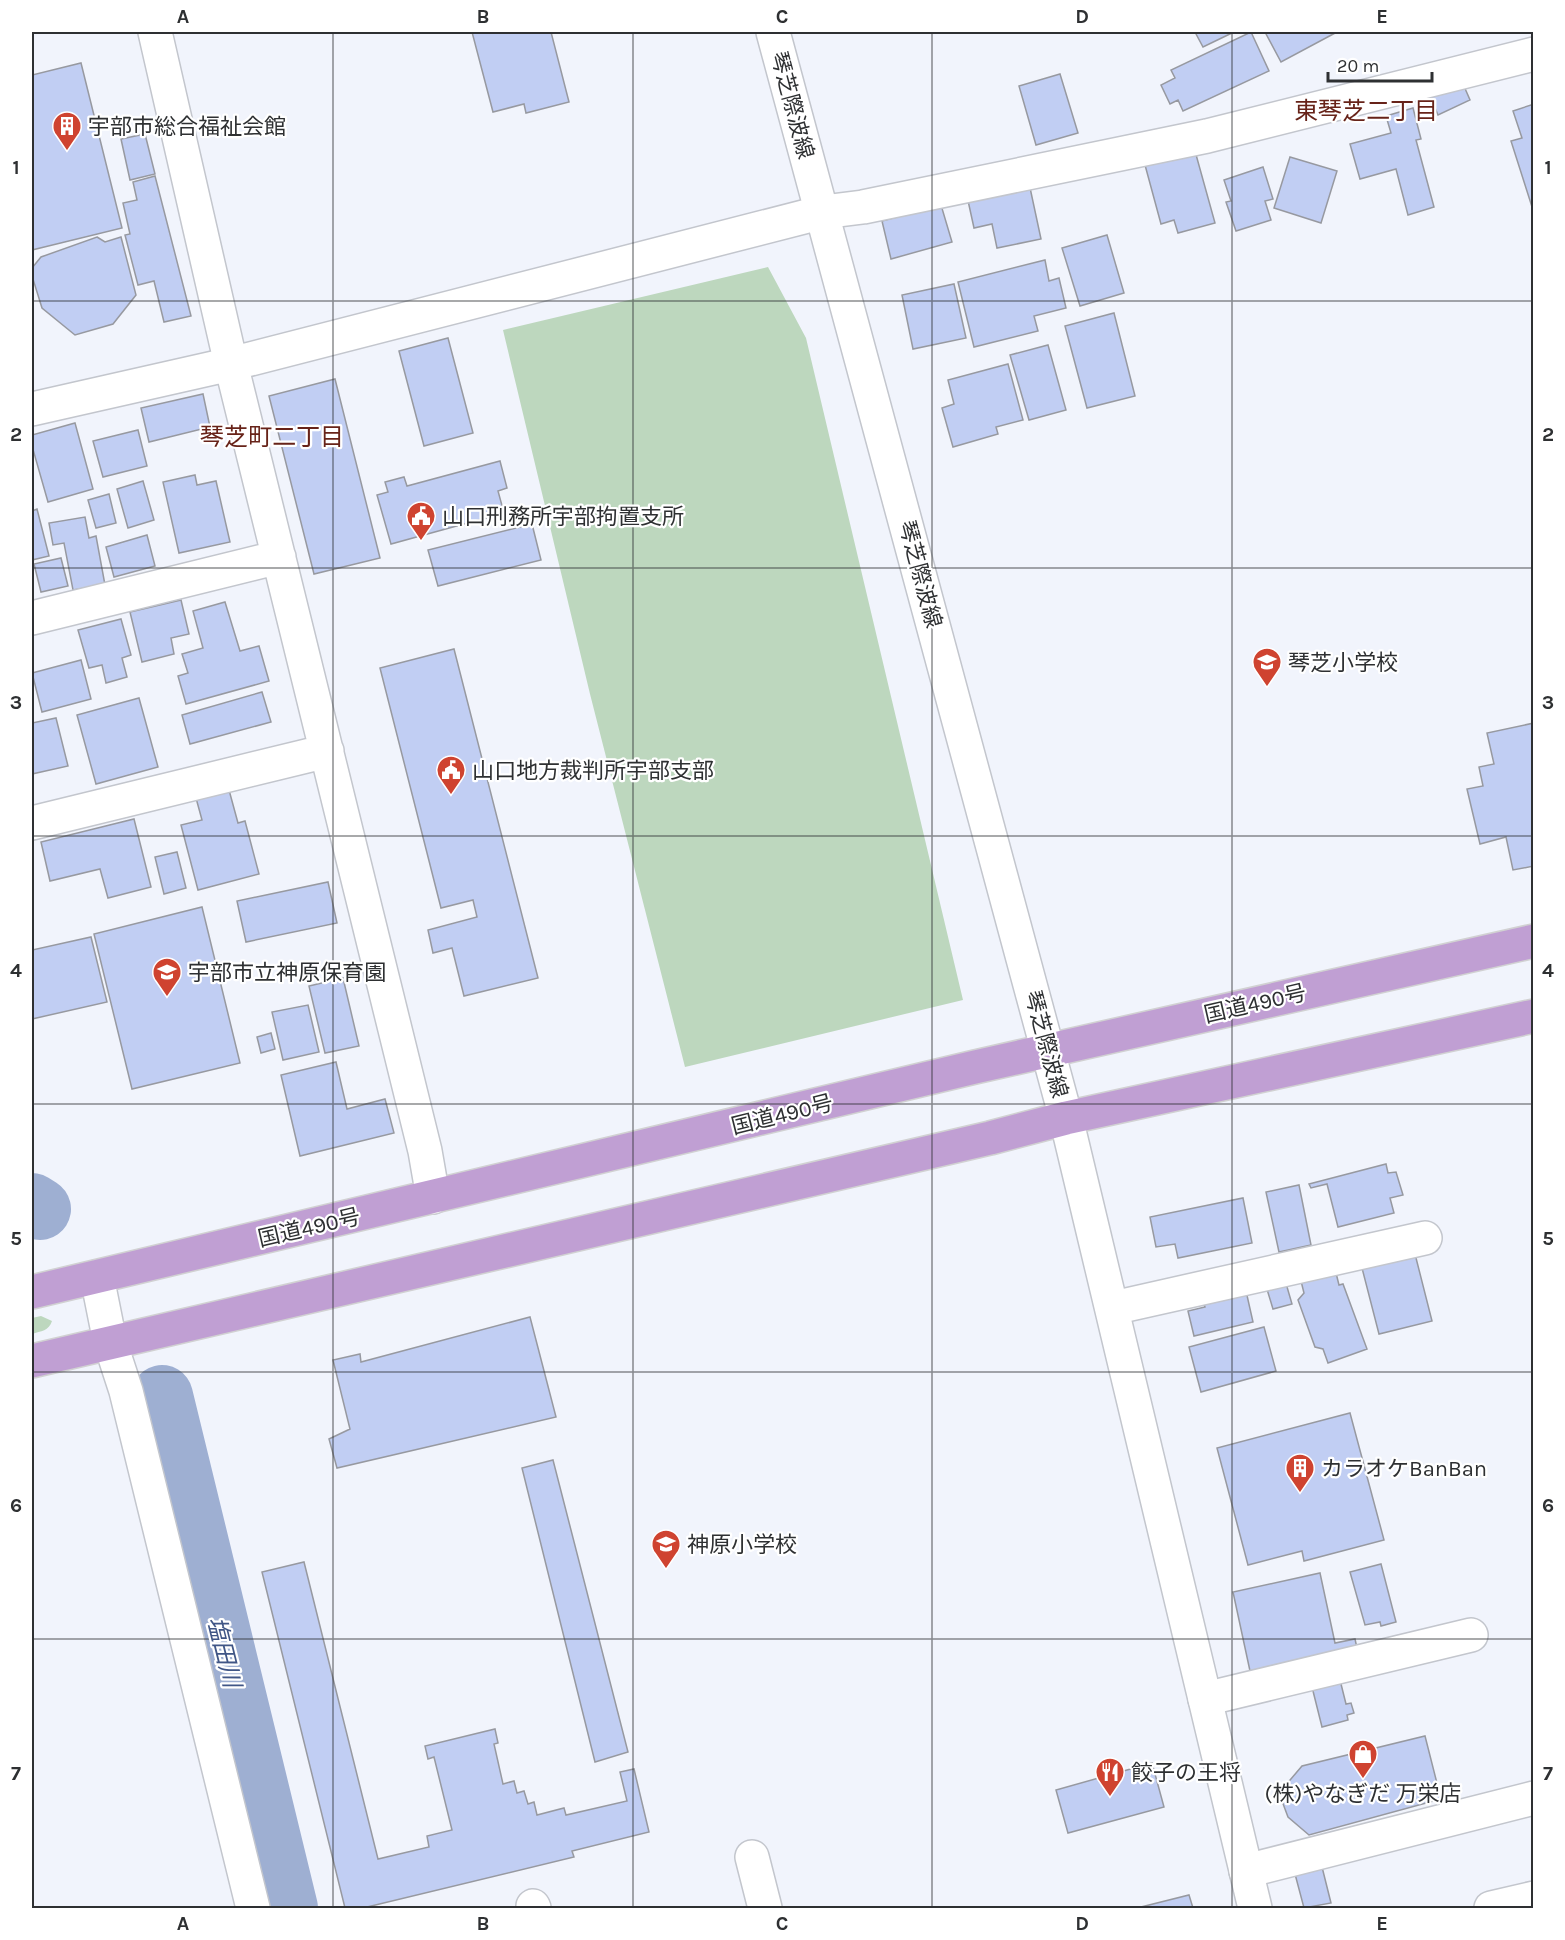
<svg xmlns="http://www.w3.org/2000/svg" width="1565" height="1940" viewBox="0 0 1565 1940" font-family="Karla,'Noto Sans JP',sans-serif">
	<rect width="100%" height="100%" fill="#f1f4fc"/>
	<path fill="#bdd7be" d="M768 267 806 338 963 1000 685 1067 590 694 503 330Z
		M41 1316 52 1321C49 1331 41 1331 32 1334V1318Z"/>
	<g fill="none" stroke-linecap="round" stroke-linejoin="round">
		<path stroke="#9eafd2" stroke-width="62" d="M32 1204 40 1209
			M162 1396 287 1908"/>
	</g>
	<path fill="#c1cef3" stroke="#9799a0" stroke-width="1.5" d="M472 32H551L569 102 526 113 524 104 493 112Z
		M1195 32H1234L1203 47Z
		M1251 32 1269 71 1183 111 1178 100 1170 104 1161 85 1175 78 1171 70Z
		M1265 32H1337L1281 62Z
		M81 63 122 228 32 250V75Z
		M1060 74 1078 133 1036 145 1019 86Z
		M1460 77 1470 100 1438 115 1428 91Z
		M1534 104V210H1533L1511 141 1522 138 1513 111Z
		M1413 108 1421 139 1416 140 1434 207 1408 215 1396 169 1360 179 1350 144 1391 133 1386 116Z
		M145 134 155 174 130 180 121 139Z
		M1195 151 1215 223 1178 233 1174 220 1161 224 1145 165Z
		M1290 157 1337 171 1321 223 1274 208Z
		M1263 167 1273 199 1265 201 1271 220 1236 231 1226 202 1231 201 1224 180Z
		M155 176 191 316 164 322 154 281 138 285 125 235 130 234 123 203 137 200 133 182Z
		M1029 183 1041 239 997 248 992 224 974 228 967 196Z
		M941 205 952 242 891 259 882 221Z
		M1107 235 1124 293 1080 306 1062 248Z
		M97 237 105 242 121 237 136 295 113 324 75 335 42 308 32 276V268L41 257Z
		M1045 260 1049 281 1059 278 1066 308 1034 316 1038 331 974 347 958 282Z
		M954 284 966 338 913 349 902 295Z
		M1114 313 1135 396 1087 408 1065 326Z
		M448 338 473 433 424 446 399 351Z
		M1048 345 1066 410 1029 420 1010 355Z
		M1008 364 1023 420 996 427 998 434 953 447 942 408 954 404 948 380Z
		M335 379 380 558 314 574 269 396Z
		M203 394 210 427 149 442 141 408Z
		M75 423 93 489 48 502 32 446V435Z
		M138 430 147 466 103 477 93 441Z
		M500 461 507 488 498 491 504 513 391 544 377 495 388 492 385 482 404 477 407 486Z
		M195 475 197 485 216 481 230 542 179 553 163 482Z
		M143 481 154 520 128 528 117 489Z
		M109 494 116 523 96 528 88 500Z
		M37 509 49 556 32 560V511Z
		M85 517 89 538 96 536 105 585 73 590 64 543 53 545 49 523Z
		M532 524 541 560 438 586 428 550Z
		M147 535 155 566 114 577 106 547Z
		M61 558 68 586 41 592 34 564Z
		M181 600 189 634 171 638 174 654 142 662 130 612Z
		M225 602 240 651 259 646 269 681 186 704 178 676 188 673 182 654 203 648 193 611Z
		M121 619 131 655 122 658 127 677 106 683 102 665 89 668 78 630Z
		M454 649 538 978 464 996 452 948 433 953 428 930 477 917 473 900 441 908 380 668Z
		M81 660 91 699 42 712 32 673Z
		M262 692 271 722 190 744 182 715Z
		M139 698 158 767 96 784 77 715Z
		M56 718 68 766 32 774V723Z
		M1534 723V866L1513 870 1506 837 1480 844 1467 789 1483 786 1479 767 1494 764 1487 733Z
		M229 790 238 823 245 821 259 874 198 890 181 825 202 820 196 798Z
		M134 819 151 887 108 898 100 869 50 881 41 842Z
		M177 852 186 888 164 894 155 857Z
		M328 882 337 923 246 942 237 901Z
		M202 907 240 1063 132 1089 94 934Z
		M91 937 107 1002 32 1019V950Z
		M343 978 359 1046 325 1053 309 986Z
		M308 1005 319 1052 283 1060 272 1012Z
		M271 1033 275 1049 261 1053 257 1037Z
		M336 1062 347 1109 385 1099 394 1133 300 1156 281 1075Z
		M1386 1164 1388 1173 1396 1172 1403 1195 1390 1198 1394 1213 1338 1227 1327 1184 1311 1188 1309 1184Z
		M1299 1185 1311 1245 1279 1252 1266 1192Z
		M1243 1198 1252 1243 1178 1258 1175 1244 1156 1247 1150 1217Z
		M1415 1254 1432 1321 1379 1334 1362 1268Z
		M1336 1273 1339 1285 1343 1284 1367 1349 1328 1363 1323 1349 1315 1347 1298 1300 1304 1293 1301 1281Z
		M1285 1280 1292 1304 1273 1309 1266 1286Z
		M1246 1291 1253 1322 1194 1336 1188 1311 1205 1307 1203 1301Z
		M530 1317 556 1417 337 1468 329 1439 350 1429 333 1360 360 1354 361 1362Z
		M1264 1327 1276 1371 1201 1392 1189 1347Z
		M1350 1413 1384 1540 1304 1561 1302 1551 1248 1565 1217 1448Z
		M553 1460 628 1752 595 1762 522 1468Z
		M304 1562 378 1859 429 1847 427 1836 452 1830 434 1757 428 1759 425 1746 495 1729 498 1743 494 1744 503 1784 514 1781 517 1793 524 1791 528 1804 534 1802 537 1815 564 1808 566 1815 627 1801 620 1772 634 1769 649 1832 572 1851 574 1857 363 1908H345L262 1572Z
		M1381 1564 1396 1622 1381 1626 1380 1622 1365 1625 1350 1572Z
		M1320 1573 1335 1643 1355 1639 1357 1648 1250 1671 1233 1592Z
		M1339 1676 1346 1704 1351 1703 1354 1713 1347 1715 1348 1720 1322 1727 1311 1683Z
		M1425 1736 1441 1799 1309 1835 1288 1817 1279 1793 1302 1766Z
		M1152 1763 1164 1807 1068 1833 1056 1790Z
		M1322 1867 1331 1903 1304 1908 1295 1874Z
		M1189 1895 1193 1908H1137Z"/>
	<g fill="none" stroke-linecap="round" stroke-linejoin="round">
		<g stroke="#c3c6cd" stroke-width="36">
			<path id="minor" d="M155 32 231 364 425 1151 433 1197
				M32 409 231 364 823 212 863 207 1207 136 1534 54
				M32 618 279 557
				M32 823 327 751
				M97 1277 110 1342 126 1391 253 1908
				M1113 1308 1425 1238
				M1205 1699 1471 1635
				M752 1857 765 1908
				M1246 1871 1534 1798
				M533 1906 534 1908
				M1491 1908 1534 1898"/>
		</g>
		<g stroke="#c3c6cd" stroke-width="36">
			<path id="tertiary" d="M1066 1118 1255 1908"/>
		</g>
		<g stroke="#c3c6cd" stroke-width="36">
			<path id="secondary" d="M773 32 1066 1118"/>
		</g>
		<g stroke="#d1d1d2" stroke-width="36">
			<path id="trunk" d="M32 1292 975 1067 1534 941
				M32 1361 990 1138 1066 1118 1534 1016"/>
		</g>
		<use href="#minor" stroke="#fff" stroke-width="33"/>
		<use href="#tertiary" stroke="#fff" stroke-width="33"/>
		<use href="#secondary" stroke="#fff" stroke-width="33"/>
		<use href="#trunk" stroke="#c09fd3" stroke-width="33"/>
	</g>
	<path fill="none" stroke="#2e3032" stroke-width="1.5" stroke-opacity="0.55" d="M333 32V1908M633 32V1908M932 32V1908M1232 32V1908M32 301H1534M32 568H1534M32 836H1534M32 1104H1534M32 1372H1534M32 1639H1534"/>
	<defs>
		<g id="building-pin" transform="scale(1.5)"><path d="M0 17L-7.5 6A9.5 9.5 0 1 1 7.5 6Z" fill="#cf4330" stroke="#fff"/><path d="M-4-6H4V6H1V3H-1V6H-4ZM-2.5-4.3h1.7v1.8h-1.7ZM.8-4.3h1.7v1.8H.8ZM-2.5-1h1.7V.8h-1.7ZM.8-1h1.7V.8H.8Z" fill="#fff"/></g>
		<g id="civic-pin" transform="scale(1.5)"><path d="M0 17L-7.5 6A9.5 9.5 0 1 1 7.5 6Z" fill="#cf4330" stroke="#fff"/><path d="M-.6-6.5H3V-4.5H.6V-3L4-1V1h2V6H-6V1h2V-1L-.6-3ZM-1.2 2.5V6h2.4V2.5Z" fill="#fff"/></g>
		<g id="school-pin" transform="scale(1.5)"><path d="M0 17L-7.5 6A9.5 9.5 0 1 1 7.5 6Z" fill="#cf4330" stroke="#fff"/><path d="M0-5L7-2L0 1L-7-2ZM-4 1L0 2.5L4 1V4Q0 6-4 4Z" fill="#fff"/></g>
		<g id="shop-pin" transform="scale(1.5)"><path d="M0 17L-7.5 6A9.5 9.5 0 1 1 7.5 6Z" fill="#cf4330" stroke="#fff"/><path d="M-5-2.5h2.3a2.7 3.5 0 0 1 5.4 0H5L5.5 6h-11ZM-1.5-2.5h3a1.5 2.3 0 0 0-3 0Z" fill="#fff"/></g>
		<g id="restaurant-pin" transform="scale(1.5)"><path d="M0 17L-7.5 6A9.5 9.5 0 1 1 7.5 6Z" fill="#cf4330" stroke="#fff"/><path d="M-5-6h1v4h1v-4h1v4h1v-4h1v5L-1.5 .5V6h-2V.5L-5-1ZM5-6V6H3V1.5H1.5Q1.5-4 5-6Z" fill="#fff"/></g>
	</defs>
	<g fill-rule="evenodd">
		<use href="#building-pin" x="67" y="126"/>
		<use href="#civic-pin" x="421" y="516"/>
		<use href="#school-pin" x="1267" y="662"/>
		<use href="#civic-pin" x="451" y="770"/>
		<use href="#school-pin" x="167" y="972"/>
		<use href="#building-pin" x="1300" y="1468"/>
		<use href="#school-pin" x="666" y="1544"/>
		<use href="#shop-pin" x="1363" y="1754"/>
		<use href="#restaurant-pin" x="1110" y="1772"/>
	</g>
	<g text-anchor="middle" stroke-width="4.5" stroke-linejoin="round" paint-order="stroke">
		<g font-size="22" fill="#2e3032" stroke="#fff">
			<text transform="translate(793 105) rotate(75)" y="8">琴芝際波線</text>
			<text transform="translate(921 574) rotate(75)" y="8">琴芝際波線</text>
			<text transform="translate(1255 1003) rotate(-13)" y="8">国道490号</text>
			<text transform="translate(1047 1044) rotate(75)" y="8">琴芝際波線</text>
			<text transform="translate(782 1114) rotate(-14)" y="8">国道490号</text>
			<text transform="translate(309 1227) rotate(-13)" y="8">国道490号</text>
		</g>
		<g font-size="22" fill="#2e3032" stroke="#fff" text-anchor="start">
			<text x="88" y="134">宇部市総合福祉会館</text>
			<text x="442" y="524">山口刑務所宇部拘置支所</text>
			<text x="1288" y="670">琴芝小学校</text>
			<text x="472" y="778">山口地方裁判所宇部支部</text>
			<text x="188" y="980">宇部市立神原保育園</text>
			<text x="1321" y="1476">カラオケBanBan</text>
			<text x="687" y="1552">神原小学校</text>
			<text x="1131" y="1780">餃子の王将</text>
			<text x="1363" y="1801" text-anchor="middle">(株)やなぎだ 万栄店</text>
		</g>
		<g font-size="24" fill="#672319" stroke="#fff">
			<text x="1366" y="119">東琴芝二丁目</text>
			<text x="272" y="445">琴芝町二丁目</text>
		</g>
		<g font-size="24" font-style="italic" fill="#405686" stroke="#fff">
			<text transform="translate(224 1652) rotate(76)" y="8">塩田川</text>
		</g>
	</g>
	<rect width="1565" height="1940" fill="none" stroke="#ffffff" stroke-width="66"/>
	<path d="M1328 72v9h104v-9" fill="none" stroke="#2e3032" stroke-width="3"/>
	<text x="1337" y="72" font-size="18" fill="#2e3032" stroke="#ffffff" stroke-width="4.5" paint-order="stroke">20 m</text>
	<rect x="33" y="33" width="1499" height="1874" fill="none" stroke="#2e3032" stroke-width="2"/>
	<g font-size="20" text-anchor="middle" font-weight="bold" fill="#2e3032">
		<text x="183" y="23">A</text>
		<text x="483" y="23">B</text>
		<text x="782" y="23">C</text>
		<text x="1082" y="23">D</text>
		<text x="1382" y="23">E</text>
		<text x="16" y="174">1</text>
		<text x="1548" y="174">1</text>
		<text x="16" y="441">2</text>
		<text x="1548" y="441">2</text>
		<text x="16" y="709">3</text>
		<text x="1548" y="709">3</text>
		<text x="16" y="977">4</text>
		<text x="1548" y="977">4</text>
		<text x="16" y="1245">5</text>
		<text x="1548" y="1245">5</text>
		<text x="16" y="1512">6</text>
		<text x="1548" y="1512">6</text>
		<text x="16" y="1780">7</text>
		<text x="1548" y="1780">7</text>
		<text x="183" y="1930">A</text>
		<text x="483" y="1930">B</text>
		<text x="782" y="1930">C</text>
		<text x="1082" y="1930">D</text>
		<text x="1382" y="1930">E</text>
	</g>
</svg>
